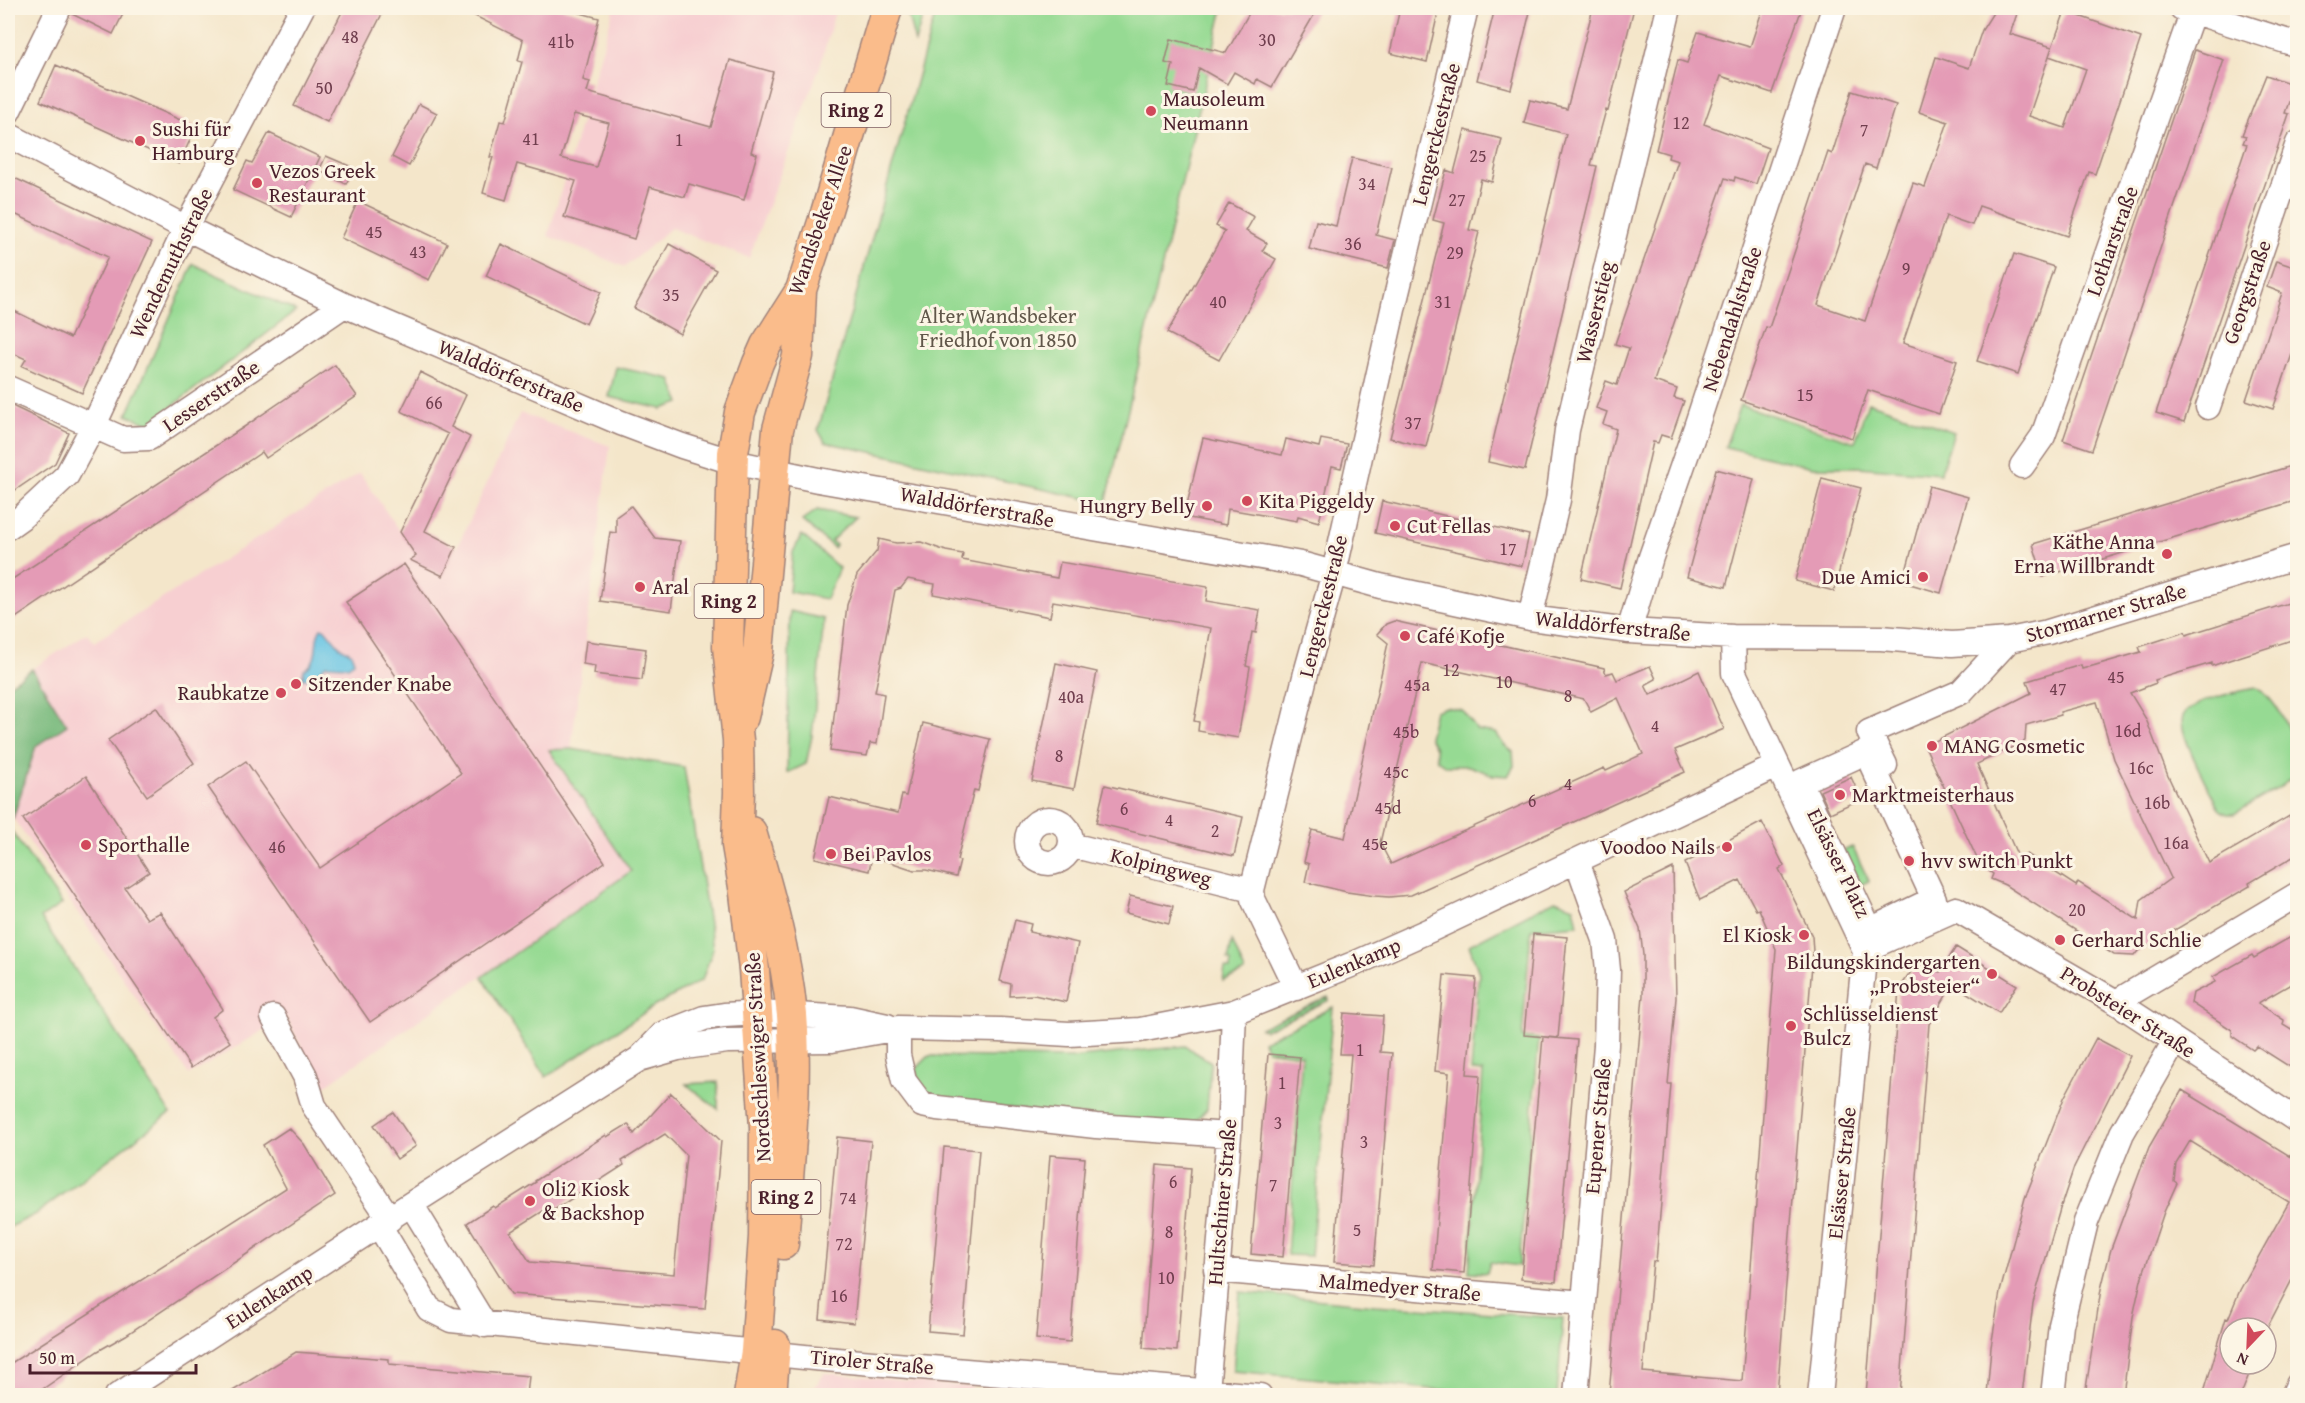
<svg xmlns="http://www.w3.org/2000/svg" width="2305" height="1403" viewBox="0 0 2305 1403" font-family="'Gentium Book Plus',serif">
	<rect width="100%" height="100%" fill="#fcf5e5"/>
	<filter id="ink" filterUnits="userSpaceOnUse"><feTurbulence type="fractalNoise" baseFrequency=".0167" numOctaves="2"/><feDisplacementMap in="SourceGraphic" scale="12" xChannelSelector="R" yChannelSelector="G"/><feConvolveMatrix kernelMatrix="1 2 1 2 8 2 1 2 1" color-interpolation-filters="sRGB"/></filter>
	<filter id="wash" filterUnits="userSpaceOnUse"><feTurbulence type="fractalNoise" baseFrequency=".008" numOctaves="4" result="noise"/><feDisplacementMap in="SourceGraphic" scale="24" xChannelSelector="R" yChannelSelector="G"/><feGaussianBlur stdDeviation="1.35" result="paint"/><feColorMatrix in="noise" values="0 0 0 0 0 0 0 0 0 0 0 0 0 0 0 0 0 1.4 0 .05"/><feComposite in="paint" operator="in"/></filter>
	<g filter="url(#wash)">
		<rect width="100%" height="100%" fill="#f4e6ca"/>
		<path fill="#f7cfd1" d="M614 8H836L820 66 749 258 671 228 625 267 548 236Z
			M520 413 610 446 571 749 549 751 631 871 322 1088 286 1017 189 1075 13 818 36 746 67 725 32 669 87 633 94 642 360 473 423 566 443 577Z
			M825 1373 972 1387V1395H808Z"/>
		<path fill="#96da93" stroke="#707c5f" stroke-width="1.5" d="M910 8H925L915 43 908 16Z
			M937 8H1223L1106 503 825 442 818 430Z
			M193 264 296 311 149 424 127 415Z
			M616 367 671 379 680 403 662 409 609 397Z
			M1868 402 1954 432 1940 474 1859 467H1812L1725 447 1740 405 1855 442Z
			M817 510 856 517 831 541 836 545 834 548 802 521Z
			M802 535 839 568 826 599 789 592 793 552Z
			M790 611 824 619 812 736 806 764 787 773Z
			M2256 688C2275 696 2293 735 2297 755 2298 761 2297 768 2296 774L2282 786 2234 814H2227L2220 810C2211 793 2176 731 2183 716 2190 701 2240 691 2256 688Z
			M1446 707 1462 710 1477 730 1496 733 1504 745 1513 752 1514 766 1508 776 1493 775 1469 766H1446L1437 760 1435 748 1429 737 1435 711Z
			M571 749 684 767 713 949 702 980 653 1007 546 1077 482 977 631 871 549 750Z
			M8 826 62 904 41 918 170 1113 36 1214 8 1228Z
			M1852 846 1869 881 1860 885 1843 850Z
			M1555 900 1574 907 1578 925 1531 929 1522 1037 1539 1039 1519 1266 1490 1262 1487 1273 1469 1272 1483 1072 1471 1071 1479 973 1469 945Z
			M1232 941 1245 972 1223 981 1225 968 1230 969 1231 961 1228 960Z
			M1328 997 1329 1000 1265 1030 1260 1028Z
			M1333 1007 1311 1256 1287 1255 1302 1055 1267 1050 1263 1041Z
			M1185 1046 1211 1062 1207 1109 1192 1125 939 1103 919 1089 917 1068 929 1056 1071 1058Z
			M718 1082V1109L686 1084Z
			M1240 1292 1375 1305 1563 1318 1557 1395H1496L1233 1371Z"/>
		<path fill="#78ba7d" stroke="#616c54" stroke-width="1.5" d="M32 669 67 725 36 746 13 818H8V686Z"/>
		<path fill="#66c4e4" stroke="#587288" stroke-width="1.5" d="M321 628 326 630 339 646 352 654 354 662 348 666 326 665 320 671 317 678 302 679 304 670C322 660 312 640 321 628Z"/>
		<g id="blocks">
			<path fill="#e49bb6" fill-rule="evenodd" d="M73 8H126L113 34 72 14Z
				M344 8H385L327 122 294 106Z
				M459 8H562L599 18 583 80 590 82 587 92 711 127 730 60 773 72 751 152 757 154 744 200 689 184 685 197 650 187 634 239 564 217 576 181 517 164 506 200 483 193 493 157H490L500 121 505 122 522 62 518 61 523 40ZM574 114 609 123 596 167 561 158Z
				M1252 8H1318L1272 87 1257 79 1255 84 1234 72 1227 84 1199 68 1193 92 1168 86 1173 65 1165 63 1171 39 1226 53Z
				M1400 8H1439L1427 62 1390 53Z
				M1495 8H1531L1511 89 1477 80Z
				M1593 8H1634L1608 111 1606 110 1591 165 1597 166 1525 470 1488 462 1566 134 1524 123 1530 100 1567 109Z
				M1763 8H1802L1772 93 1721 76 1704 124 1768 148 1756 184 1735 177 1734 181 1725 178 1692 271 1654 381 1677 389 1674 398 1684 401 1671 438 1661 435 1658 443 1653 442 1620 588 1581 579 1616 429 1603 424 1607 412 1596 408 1606 381 1617 385 1629 348 1615 344 1678 161 1668 158 1669 154 1656 150 1678 60 1687 63 1698 32 1750 47Z
				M1996 8H2019L2010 34 2052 47 2029 116 2065 128 2086 69 2049 56 2065 11 2141 38 2095 174 2089 172 2067 236 1979 206 1972 225 1946 216 1903 343 1957 361 1939 414 1868 390 1852 438 1741 400 1766 327 1769 328 1828 152 1832 154 1852 91 1896 105 1876 168 1865 164 1818 305 1865 321 1913 183 1925 187 1948 122 1919 112 1936 57 1969 68 1982 30Z
				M2195 50 2224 60 2092 450 2063 440Z
				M56 65 196 127 179 164 40 101Z
				M2266 75 2295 85 2285 113 2289 114 2184 422 2156 413 2247 144 2243 143 2246 136 2242 135Z
				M419 104 437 113 409 166 392 157Z
				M1465 130 1502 139 1492 182 1481 179 1469 230 1479 232 1426 447 1390 438 1444 223 1433 220 1446 170 1454 173Z
				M269 133 320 157 291 217 233 190 247 161 252 163Z
				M326 156 354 168 346 184 319 171Z
				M1352 158 1392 167 1376 235 1395 240 1388 268 1309 249 1316 221 1336 226Z
				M8 175 152 242 82 393 22 366 26 359 8 351V308L70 338 108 257 8 211Z
				M358 201 447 243 429 280 341 238Z
				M1229 203 1254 217 1246 231 1267 243 1262 251 1276 259 1219 360 1167 333 1225 231 1216 226Z
				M501 244 601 292 586 324 486 276Z
				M669 244 716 270 680 334 634 308Z
				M2014 254 2054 267 2018 374 1977 361Z
				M2294 257 2298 258V337L2273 409 2246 400 2282 293 2267 287 2276 261 2291 266Z
				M335 365 357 396 266 458 262 452 8 623V582L244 427Z
				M420 372 466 395 451 427 470 437 425 531 456 547 443 576 410 560 416 556 400 532 448 434 401 411Z
				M8 404 69 433 55 463 8 495Z
				M1203 438 1282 455 1286 439 1319 447 1321 439 1347 444 1341 468 1332 466 1319 522 1298 516 1297 521 1228 509 1226 525 1184 517Z
				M2298 464V500L2043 577 2033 544Z
				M1716 469 1754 479 1726 587 1687 577Z
				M1822 478 1861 488 1834 591 1795 581Z
				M1929 486 1968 497 1941 593 1903 582Z
				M1382 501 1529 535 1522 566 1375 533Z
				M631 506 655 538 680 541 671 611 600 601 610 532 616 533V517Z
				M879 539 896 543 921 542 946 551 963 554 962 560 1057 578 1060 562 1208 587 1206 601 1260 610 1256 633 1252 632 1246 666 1250 667 1238 738 1198 731 1199 722 1194 721 1211 628 1053 601 1050 617 933 594 935 584 908 579 901 588 895 590 875 692 884 694 877 744 870 743 867 756 830 751 847 605 857 575 877 551Z
				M404 564 605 862 370 1022 208 787 246 761 320 868 461 773 346 602Z
				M2298 600V638L2223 662 2212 666V663L2155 680 2156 683 2130 693 2146 719 2168 776 2209 863 2298 811V854L2249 883 2250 886 2137 952 2134 956 2114 955 2005 885 1991 879 1993 874 1980 865 1925 746 2031 693 2027 681 2081 665 2082 669 2141 652 2139 647 2185 632 2186 635ZM2097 702 2114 759 2171 878 2141 900 2138 920 2078 882 2076 886 2027 854 2019 859 1977 764 2025 741 2026 725 2061 715 2060 712Z
				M1394 621 1604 668 1606 674 1613 672 1617 680 1650 666 1656 679 1645 685 1650 695 1699 671 1724 729 1675 750 1685 772 1411 895 1389 897 1375 896 1347 892 1305 882 1309 864 1304 862 1312 830 1345 838 1388 643 1377 634 1386 624ZM1422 663 1584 699 1591 712 1618 698 1643 754 1606 771 1604 768 1391 864 1380 843Z
				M586 641 646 649 642 680 594 674 595 666 583 664Z
				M1056 663 1097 672 1074 789 1032 781Z
				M156 707 194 763 147 796 108 740Z
				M923 723 990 739 978 791 974 790 957 860 960 861 956 877 926 870H914L872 856 869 871 815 858 829 797 898 813 902 795 906 796Z
				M86 776 149 872 125 888 147 919 160 912 223 1009 213 1017 230 1042 191 1068 23 819Z
				M1851 777 1861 799 1830 813 1820 791Z
				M1105 785 1243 817 1234 856 1096 823Z
				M1762 822 1784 866 1779 869 1812 936 1813 952 1777 1395H1609L1643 995V955L1640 929 1624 892 1673 868 1676 998 1668 1084H1671L1656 1262 1653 1261 1643 1372 1742 1381 1776 949 1759 909 1756 910 1740 880 1700 900 1685 863Z
				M1130 896 1173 906 1169 924 1126 913Z
				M1015 920 1031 924 1029 932 1078 943 1066 1002 1034 995 1010 996 1011 984 1000 981Z
				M2298 933V980L2258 1003 2284 1020 2283 1025 2298 1034V1072L2257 1046 2253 1050 2232 1036V1030L2191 1003 2193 993 2215 982 2213 977 2252 955 2254 958Z
				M1533 934 1567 937 1558 1038 1524 1035Z
				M1956 947 2017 985 1999 1013 1953 984 1929 1024 1900 1395H1866L1899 989 1920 959 1940 972Z
				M1444 975 1476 978 1467 1074 1480 1075 1464 1273 1433 1270 1449 1073 1435 1071Z
				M1344 1013 1383 1016 1380 1052 1392 1053 1374 1265 1334 1262 1351 1054H1340Z
				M1543 1037 1577 1040 1556 1282 1521 1279Z
				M2096 1038 2130 1056 2074 1167 2060 1209 2033 1303 2022 1395H1987L1991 1347 2000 1292 2025 1198 2064 1098Z
				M1268 1054 1300 1057 1283 1257 1251 1254Z
				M2182 1090 2298 1161V1268L2267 1328H2230V1364H2253L2241 1395H2203L2226 1318 2228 1319 2240 1290 2289 1202 2190 1141 2176 1164 2174 1181 2177 1183 2164 1212 2141 1280 2133 1317 2123 1395H2085L2101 1289 2111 1249 2149 1147Z
				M671 1093 721 1141 705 1309 511 1294 467 1223 493 1206 495 1208 536 1182 535 1181 606 1135 607 1137 628 1124 634 1134ZM665 1134 686 1155 674 1274 530 1262 510 1232 551 1206 554 1210 624 1165 622 1161Z
				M393 1112 416 1146 397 1159 374 1125Z
				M289 1128 304 1144 335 1195 126 1335 98 1351 34 1395H8V1365L286 1188 263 1145Z
				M837 1137 871 1141 854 1323 820 1319Z
				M944 1147 979 1150 963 1334 928 1331Z
				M1050 1155 1085 1158 1070 1342 1036 1339Z
				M1157 1165 1191 1168 1177 1351 1143 1348Z
				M296 1352 389 1359V1364L529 1376 527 1395H361L308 1391 300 1395H226Z"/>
		</g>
	</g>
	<g filter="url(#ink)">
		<use href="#blocks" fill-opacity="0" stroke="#9f827a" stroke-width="1.5"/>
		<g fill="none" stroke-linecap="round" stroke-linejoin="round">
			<g stroke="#9f827a" stroke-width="27">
				<path id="minor" d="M2182 8 2298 45
					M8 112 59 8
					M8 135 186 228 344 305 621 423 682 446 733 462 818 480 1301 564 1380 586 1530 618 1629 631 1733 637 1881 638 1952 644 2009 640 2048 632 2298 556
					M8 388 123 439 149 438 344 305
					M2208 407 2298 143
					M2022 466 2043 436 2193 11
					M8 527 22 517 67 475 94 425 186 228 302 8
					M1530 618 1558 500 1567 430 1669 8
					M1629 631 1651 557 1696 427 1834 8
					M1733 637 1734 673 1865 950 1820 1396
					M1866 752 1934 899 1870 930 1800 782Z
					M1885 765 1869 732 1961 692 2009 640
					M1027 841a22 22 0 1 1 44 0a22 22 0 1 1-44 0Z
					M1071 845 1252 890
					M1956 909 2116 1002 2298 1121
					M1873 946 1956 909
					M1296 988 1253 899 1252 890 1306 673 1334 573 1394 305 1466 8
					M2116 1002 2298 894
					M273 1017 305 1076 314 1106 390 1219
					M898 1028V1055L904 1081 922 1105 937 1108 1096 1126 1229 1135
					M639 1059 678 1048 727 1041 832 1040 898 1028 1000 1030 1069 1034 1140 1030 1234 1012 1356 963 1430 930 1777 766
					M411 1204 485 1325
					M379 1225 429 1309 451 1320 814 1358 1260 1396
					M1216 1270 1583 1303
					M1207 1391 1229 1135 1234 1012
					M117 1396 411 1204 639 1059 663 1034 704 1018 724 1015 759 1013 850 1018 887 1026
					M1576 1396 1606 1045 1608 970 1605 940 1577 861
					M2053 1396 2061 1325 2086 1222 2122 1133 2175 1041
					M2293 1396 2298 1385"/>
			</g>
			<g stroke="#9f827a" stroke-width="33">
				<path id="major" d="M743 717 758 652 778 429 798 356 801 290
					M751 832C769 892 786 953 792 1015 798 1091 788 1168 783 1244
					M749 1396 756 1351 764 1237 765 1127 754 970 745 893 737 845 739 792 738 740 728 647 733 453 740 412 758 363 766 345 801 290 826 213 887 8
					M771 1396 775 1345"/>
			</g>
			<use href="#minor" stroke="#fff" stroke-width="24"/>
			<use href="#major" stroke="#fabc8b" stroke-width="30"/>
		</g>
	</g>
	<g fill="#d1495b" stroke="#fcf5e5" stroke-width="2">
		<circle cx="1151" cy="111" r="6"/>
		<circle cx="140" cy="141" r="6"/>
		<circle cx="257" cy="183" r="6"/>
		<circle cx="1247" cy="501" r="6"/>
		<circle cx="1207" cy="506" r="6"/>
		<circle cx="1395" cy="526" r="6"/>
		<circle cx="2167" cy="554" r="6"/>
		<circle cx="1923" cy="577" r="6"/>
		<circle cx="640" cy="587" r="6"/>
		<circle cx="1405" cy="636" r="6"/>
		<circle cx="296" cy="684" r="6"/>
		<circle cx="281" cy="693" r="6"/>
		<circle cx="1932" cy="746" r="6"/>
		<circle cx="1840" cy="795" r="6"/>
		<circle cx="86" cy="845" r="6"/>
		<circle cx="1727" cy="847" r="6"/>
		<circle cx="831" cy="854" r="6"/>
		<circle cx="1909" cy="861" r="6"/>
		<circle cx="1804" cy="935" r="6"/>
		<circle cx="2060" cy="940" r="6"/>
		<circle cx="1992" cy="974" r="6"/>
		<circle cx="1791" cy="1026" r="6"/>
		<circle cx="530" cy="1201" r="6"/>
	</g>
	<g text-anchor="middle" stroke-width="6" stroke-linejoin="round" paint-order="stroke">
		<g font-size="18" fill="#703e4e">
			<text x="350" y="43">48</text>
			<text x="1267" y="46">30</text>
			<text x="561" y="48">41b</text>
			<text x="324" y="94">50</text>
			<text x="1681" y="129">12</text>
			<text x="1864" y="136">7</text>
			<text x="531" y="145">41</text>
			<text x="679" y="146">1</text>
			<text x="1478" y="162">25</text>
			<text x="1367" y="190">34</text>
			<text x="1457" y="206">27</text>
			<text x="374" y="238">45</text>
			<text x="1353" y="250">36</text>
			<text x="418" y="258">43</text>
			<text x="1455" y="259">29</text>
			<text x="1906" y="275">9</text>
			<text x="671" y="301">35</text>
			<text x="1218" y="308">40</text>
			<text x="1443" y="308">31</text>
			<text x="1805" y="401">15</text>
			<text x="434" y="409">66</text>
			<text x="1413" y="429">37</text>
			<text x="1508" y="555">17</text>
			<text x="1451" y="676">12</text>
			<text x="2116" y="683">45</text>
			<text x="1504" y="688">10</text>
			<text x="1417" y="691">45a</text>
			<text x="2058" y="695">47</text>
			<text x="1568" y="702">8</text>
			<text x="1071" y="703">40a</text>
			<text x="1655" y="732">4</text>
			<text x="2128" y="737">16d</text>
			<text x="1406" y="738">45b</text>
			<text x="1059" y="762">8</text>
			<text x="2141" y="774">16c</text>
			<text x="1396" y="778">45c</text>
			<text x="1568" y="790">4</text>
			<text x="1532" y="807">6</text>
			<text x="2157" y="809">16b</text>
			<text x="1388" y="814">45d</text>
			<text x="1124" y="815">6</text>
			<text x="1169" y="826">4</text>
			<text x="1215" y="837">2</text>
			<text x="2176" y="849">16a</text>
			<text x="1375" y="850">45e</text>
			<text x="277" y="853">46</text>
			<text x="2077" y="916">20</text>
			<text x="1360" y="1056">1</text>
			<text x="1282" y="1089">1</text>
			<text x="1278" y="1129">3</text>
			<text x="1364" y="1148">3</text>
			<text x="1173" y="1188">6</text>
			<text x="1273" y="1191">7</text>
			<text x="848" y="1204">74</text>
			<text x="1357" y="1236">5</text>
			<text x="1169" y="1238">8</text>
			<text x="844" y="1250">72</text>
			<text x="1166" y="1284">10</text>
			<text x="839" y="1302">16</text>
		</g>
		<g fill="#fcf5e5" stroke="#7f5f63" stroke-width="1.5">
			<rect x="821.5" y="93" width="69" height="34" rx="4.5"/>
			<rect x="694.5" y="584" width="69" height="34" rx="4.5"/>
			<rect x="751.5" y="1180" width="69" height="34" rx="4.5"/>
		</g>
		<g font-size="20" font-weight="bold" fill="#4a1f2b">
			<text x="856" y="117">Ring 2</text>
			<text x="729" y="608">Ring 2</text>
			<text x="786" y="1204">Ring 2</text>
		</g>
		<g font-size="21" fill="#4a1f2b" stroke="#fcf5e5" text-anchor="start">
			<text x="1163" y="106">Mausoleum<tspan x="1163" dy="24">Neumann</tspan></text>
			<text x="152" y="136">Sushi für<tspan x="152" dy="24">Hamburg</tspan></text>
			<text x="269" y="178">Vezos Greek<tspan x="269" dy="24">Restaurant</tspan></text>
			<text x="1259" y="508">Kita Piggeldy</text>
			<text x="1195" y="513" text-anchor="end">Hungry Belly</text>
			<text x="1407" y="533">Cut Fellas</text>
			<text x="2155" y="549" text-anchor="end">Käthe Anna<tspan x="2155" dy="24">Erna Willbrandt</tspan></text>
			<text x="1911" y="584" text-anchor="end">Due Amici</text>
			<text x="652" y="594">Aral</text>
			<text x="1417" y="643">Café Kofje</text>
			<text x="308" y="691">Sitzender Knabe</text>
			<text x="269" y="700" text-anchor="end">Raubkatze</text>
			<text x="1944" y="753">MANG Cosmetic</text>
			<text x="1852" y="802">Marktmeisterhaus</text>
			<text x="98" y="852">Sporthalle</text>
			<text x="1715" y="854" text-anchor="end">Voodoo Nails</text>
			<text x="843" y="861">Bei Pavlos</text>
			<text x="1921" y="868">hvv switch Punkt</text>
			<text x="1792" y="942" text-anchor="end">El Kiosk</text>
			<text x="2072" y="947">Gerhard Schlie</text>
			<text x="1980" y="969" text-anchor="end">Bildungskindergarten<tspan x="1980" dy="24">„Probsteier“</tspan></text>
			<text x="1803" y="1021">Schlüsseldienst<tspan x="1803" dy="24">Bulcz</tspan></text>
			<text x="542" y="1196">Oli2 Kiosk<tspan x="542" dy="24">&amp; Backshop</tspan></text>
		</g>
		<g font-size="21" fill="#4a1f2b" stroke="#fcf5e5">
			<text transform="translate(1436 134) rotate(-76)" y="7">Lengerckestraße</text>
			<text transform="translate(820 220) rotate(-71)" y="7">Wandsbeker Allee</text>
			<text transform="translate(2112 241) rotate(-70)" y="7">Lotharstraße</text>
			<text transform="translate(171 263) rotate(-64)" y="7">Wendemuthstraße</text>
			<text transform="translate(2247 292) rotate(-71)" y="7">Georgstraße</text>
			<text transform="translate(1595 312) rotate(-76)" y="7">Wasserstieg</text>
			<text transform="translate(1732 319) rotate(-72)" y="7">Nebendahlstraße</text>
			<text transform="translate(511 376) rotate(23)" y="7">Walddörferstraße</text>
			<text transform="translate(211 396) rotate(-34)" y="7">Lesserstraße</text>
			<text transform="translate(977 507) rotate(10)" y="7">Walddörferstraße</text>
			<text transform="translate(1323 606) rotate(-76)" y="7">Lengerckestraße</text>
			<text transform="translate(2106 613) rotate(-16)" y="7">Stormarner Straße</text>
			<text transform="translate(1613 626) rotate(6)" y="7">Walddörferstraße</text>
			<text transform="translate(1839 863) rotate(64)" y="7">Elsässer Platz</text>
			<text transform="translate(1161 867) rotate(14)" y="7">Kolpingweg</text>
			<text transform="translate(1354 963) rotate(-23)" y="7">Eulenkamp</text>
			<text transform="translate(2128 1012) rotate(32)" y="7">Probsteier Straße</text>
			<text transform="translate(758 1057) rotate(-93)" y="7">Nordschleswiger Straße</text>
			<text transform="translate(1598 1126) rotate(-85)" y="7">Eupener Straße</text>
			<text transform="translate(1842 1173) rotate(-84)" y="7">Elsässer Straße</text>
			<text transform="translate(1222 1202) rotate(-85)" y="7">Hultschiner Straße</text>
			<text transform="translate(1400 1287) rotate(5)" y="7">Malmedyer Straße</text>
			<text transform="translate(269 1297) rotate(-33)" y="7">Eulenkamp</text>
			<text transform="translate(872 1362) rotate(5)" y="7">Tiroler Straße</text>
		</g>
		<g font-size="21" fill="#61574a" stroke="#fcf5e5">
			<text x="998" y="323">Alter Wandsbeker<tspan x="998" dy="24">Friedhof von 1850</tspan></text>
		</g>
	</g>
	<rect width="2305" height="1403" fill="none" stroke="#fcf5e5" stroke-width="30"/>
	<g transform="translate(2248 1346) rotate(203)"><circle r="28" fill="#fcf5e5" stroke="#b59f9b" stroke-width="1.5"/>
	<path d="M0-4.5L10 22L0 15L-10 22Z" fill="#d1495b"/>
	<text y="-9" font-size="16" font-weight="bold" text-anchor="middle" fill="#4a1f2b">N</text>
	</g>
	<path d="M30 1364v9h166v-9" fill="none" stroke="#4a1f2b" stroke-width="3"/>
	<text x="39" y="1364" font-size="18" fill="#4a1f2b" stroke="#fcf5e5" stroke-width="4.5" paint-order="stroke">50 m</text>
</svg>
